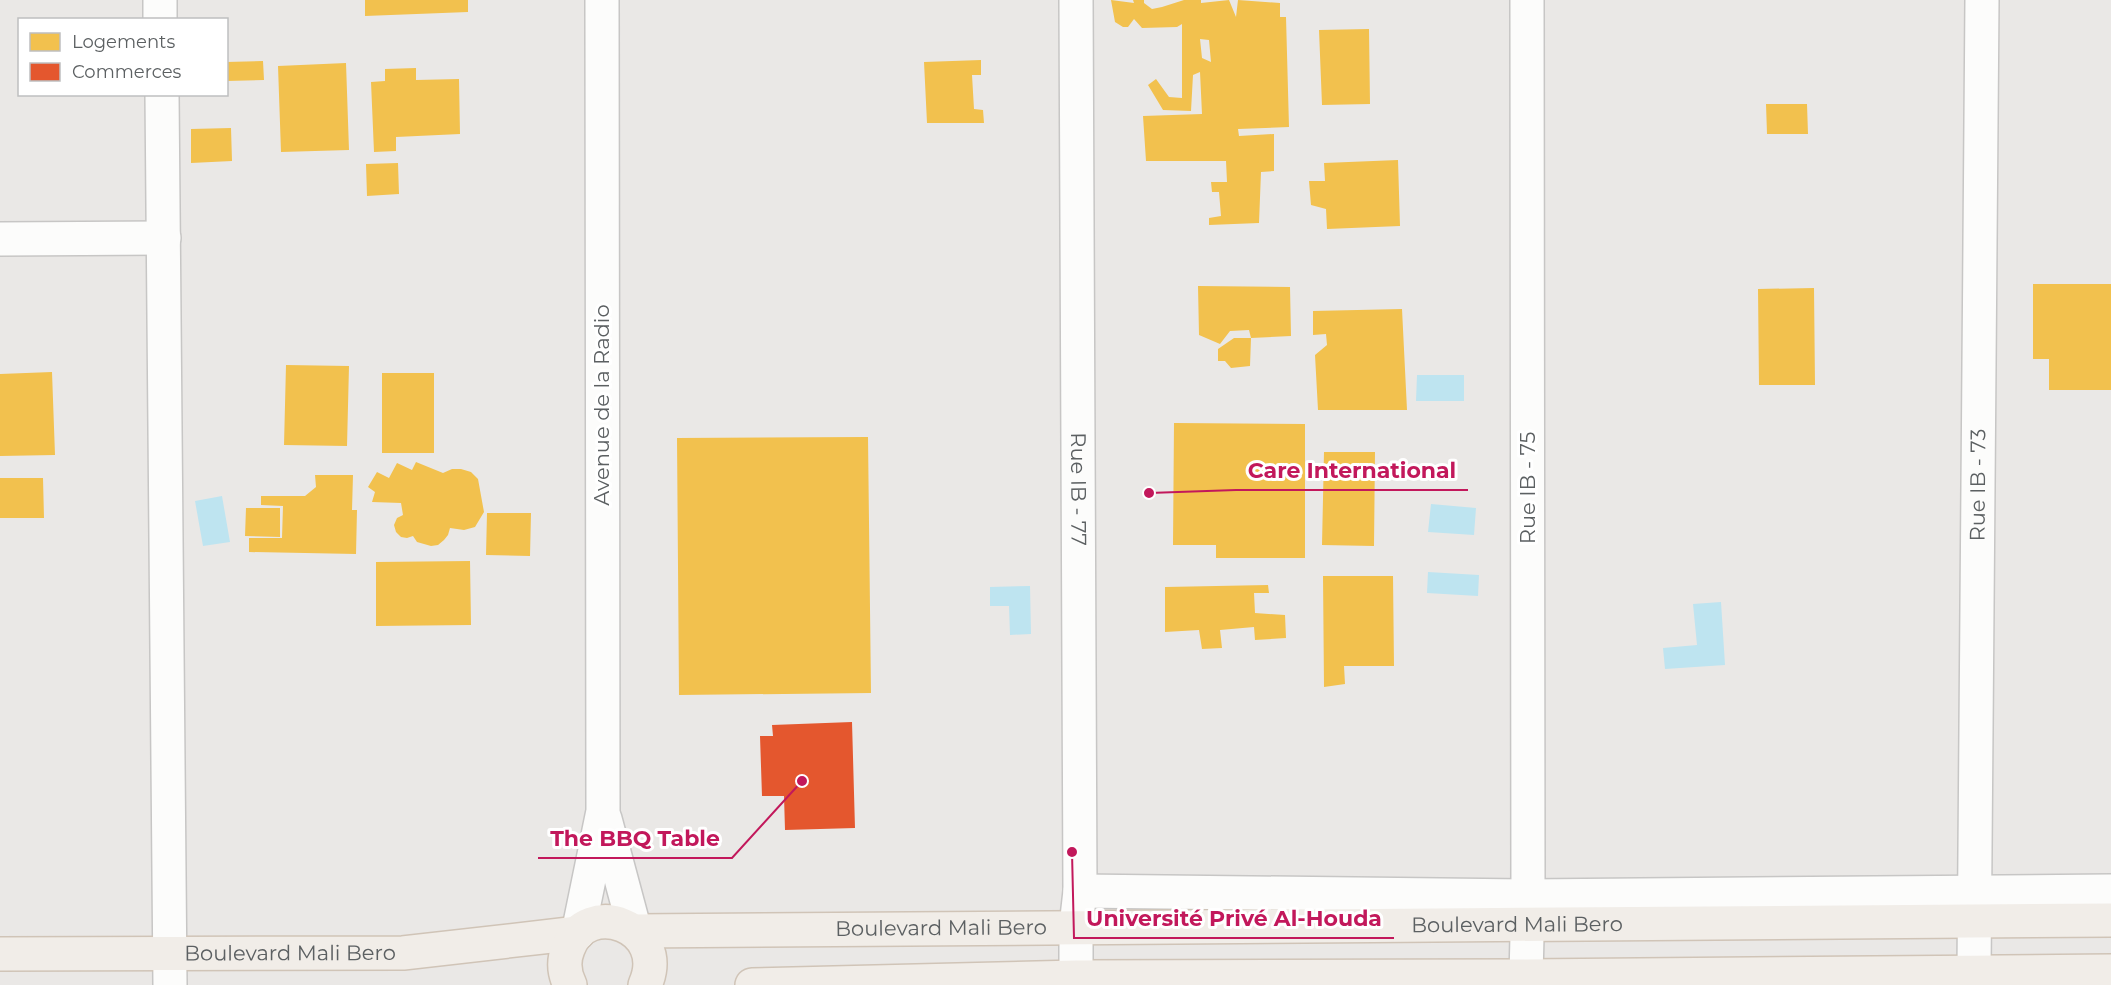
<svg xmlns="http://www.w3.org/2000/svg" width="2111" height="985" viewBox="0 0 2111 985" font-family="Montserrat,sans-serif">
	<rect width="100%" height="100%" fill="#eae8e6"/>
	<path fill="#bee4f0" d="M1417 375H1464V401H1416Z
		M222 496 230 542 203 546 195 501Z
		M1431 504 1476 508 1474 535 1428 532Z
		M1428 572 1479 575 1478 596 1427 593Z
		M1030 586 1031 634 1010 635 1009 606H990V587Z
		M1721 602 1725 665 1665 669 1663 648 1697 645 1693 604Z"/>
	<path fill="#f2c14e" fill-rule="evenodd" d="M365 0H468V12L365 16Z
		M1111 0 1134 3 1133 0H1144V3L1152 9 1162 7 1184 0H1201V3L1229 0 1236 17 1238 0 1280 3V17H1286L1289 127 1238 129 1239 136 1274 134V171L1261 172 1259 223 1209 225V218L1221 216 1219 192H1212L1211 182H1227L1226 161H1146L1143 116 1202 114 1200 72 1193 75 1191 111 1163 110 1148 85 1156 79 1169 97 1182 98V24L1177 27 1142 28 1134 19 1128 27H1123L1115 22ZM1200 39 1209 40 1211 62 1202 58Z
		M1369 29 1370 104 1322 105 1319 30Z
		M981 60V75H972L974 109 983 110 984 123H927L924 62Z
		M263 61 264 80 226 81V62Z
		M346 63 349 150 281 152 278 66Z
		M416 68V80L459 79 460 134 396 137V151L374 152 371 82 385 81V69Z
		M1766 104H1807L1808 134H1767Z
		M231 128 232 161 191 163V129Z
		M1398 160 1400 226 1327 229 1326 209 1311 205 1309 181H1325L1324 163Z
		M398 163 399 194 367 196 366 164Z
		M2033 284H2111V390H2049V359H2033Z
		M1198 286 1290 287 1291 336 1251 338 1249 330 1230 331 1220 344 1199 335Z
		M1814 288 1815 385H1759L1758 289Z
		M1402 309 1407 410H1318L1315 355 1327 345 1326 334 1313 335V311Z
		M1234 338H1251L1250 366 1231 368 1225 361H1218V349Z
		M286 365 349 366 347 446 284 445Z
		M52 372 55 455 0 456V374Z
		M382 373H434V453H382Z
		M1174 423 1305 424V558H1216V545H1173Z
		M868 437 871 693 679 695 677 438Z
		M1324 452H1375L1374 546 1322 545Z
		M416 462 443 473 452 469H461L471 472 478 479 484 512 475 527 464 530 450 528 448 535 444 540 438 545 431 546 417 542 413 536 407 538 401 537 396 532 394 525 397 518 403 515 401 503 372 502 375 492 368 487 377 472 389 478 397 463 412 470Z
		M315 475H353L352 510H357L356 554 249 552V538H282L283 506 261 505V496H305L316 487Z
		M0 478H43L44 518H0Z
		M246 508H280V537L245 536Z
		M487 513H531L530 556 486 555Z
		M470 561 471 625 376 626V562Z
		M1323 576H1393L1394 666H1344L1345 684 1324 687Z
		M1268 585 1269 593H1254L1255 613 1285 615 1286 638 1255 640 1254 627 1220 630 1222 648 1202 649 1199 630 1165 632V587Z"/>
	<path fill="#e4572e" d="M852 722 855 828 785 830 784 796H762L760 736H773L772 725Z"/>
	<g fill="none" stroke-linecap="round" stroke-linejoin="round">
		<g stroke="#c7c6c5" stroke-width="36">
			<g id="minor">
				<path d="M160 0V20"/>
				<path id="s1" d="M1076 0 1080 891 1076 926V985"/>
				<path d="M162 94 170 985"/>
				<path d="M0 239 164 238"/>
				<path d="M605 819 635 931"/>
				<path d="M1080 891 1528 896 2111 891"/>
				<path d="M578 933 603 811 602 0"/>
				<path id="s2" d="M1974 971 1982 0"/>
				<path d="M1526 976 1528 896 1527 0"/>
			</g>
		</g>
		<g stroke="#d0c4b7" stroke-width="36">
			<g id="major">
				<path id="s3" d="M635 931C1127 925 1619 926 2111 920"/>
				<path id="s4" d="M0 954 403 953 578 933"/>
				<path d="M570 985C564 973 563 961 568 949 586 896 671 927 645 985"/>
				<path d="M752 985 1077 977 1526 976 2111 971"/>
			</g>
		</g>
		<use href="#minor" stroke="#fcfcfb" stroke-width="33"/>
		<use href="#major" stroke="#f1ede8" stroke-width="33"/>
	</g>
	<g text-anchor="middle" stroke-width="6" stroke-linejoin="round" paint-order="stroke">
		<g font-size="21" fill="#5c6062" stroke="#fff">
			<text transform="translate(602 405) rotate(-90)" y="7">Avenue de la Radio</text>
			<text dy="7" stroke="none"><textPath href="#s2" startOffset="486">Rue IB - 73</textPath></text>
			<text dy="7" stroke="none"><textPath href="#s1" startOffset="489">Rue IB - 77</textPath></text>
			<text transform="translate(1528 488) rotate(-90)" y="7">Rue IB - 75</text>
			<text dy="7" stroke="none"><textPath href="#s3" startOffset="882">Boulevard Mali Bero</textPath></text>
			<text dy="7" stroke="none"><textPath href="#s3" startOffset="306">Boulevard Mali Bero</textPath></text>
			<text dy="7" stroke="none"><textPath href="#s4" startOffset="290">Boulevard Mali Bero</textPath></text>
		</g>
	</g>
	<path fill="none" stroke="#c2185b" stroke-width="2" d="M1149 493L1236 490H1468M802 781L732 858H538M1072 852L1074 938H1394"/>
	<g fill="#c2185b" stroke="#fff" stroke-width="2">
		<circle cx="1149" cy="493" r="6"/>
		<circle cx="802" cy="781" r="6"/>
		<circle cx="1072" cy="852" r="6"/>
	</g>
	<g font-size="22" text-anchor="middle" font-weight="bold" fill="#c2185b" stroke="#fff" stroke-width="6" stroke-linejoin="round" paint-order="stroke">
		<text x="1352" y="478">Care International</text>
		<text x="635" y="846">The BBQ Table</text>
		<text x="1234" y="926">Université Privé Al-Houda</text>
	</g>
	<rect x="18" y="18" width="210" height="78" fill="#ffffff" stroke="#bebfc0" stroke-width="1.5"/>
	<rect x="30" y="33" width="30" height="18" fill="#f2c14e" stroke="#bebfc0" stroke-width="1.5"/>
	<text x="72" y="48" font-size="18" fill="#5c6062">Logements</text>
	<rect x="30" y="63" width="30" height="18" fill="#e4572e" stroke="#bebfc0" stroke-width="1.5"/>
	<text x="72" y="78" font-size="18" fill="#5c6062">Commerces</text>
</svg>
